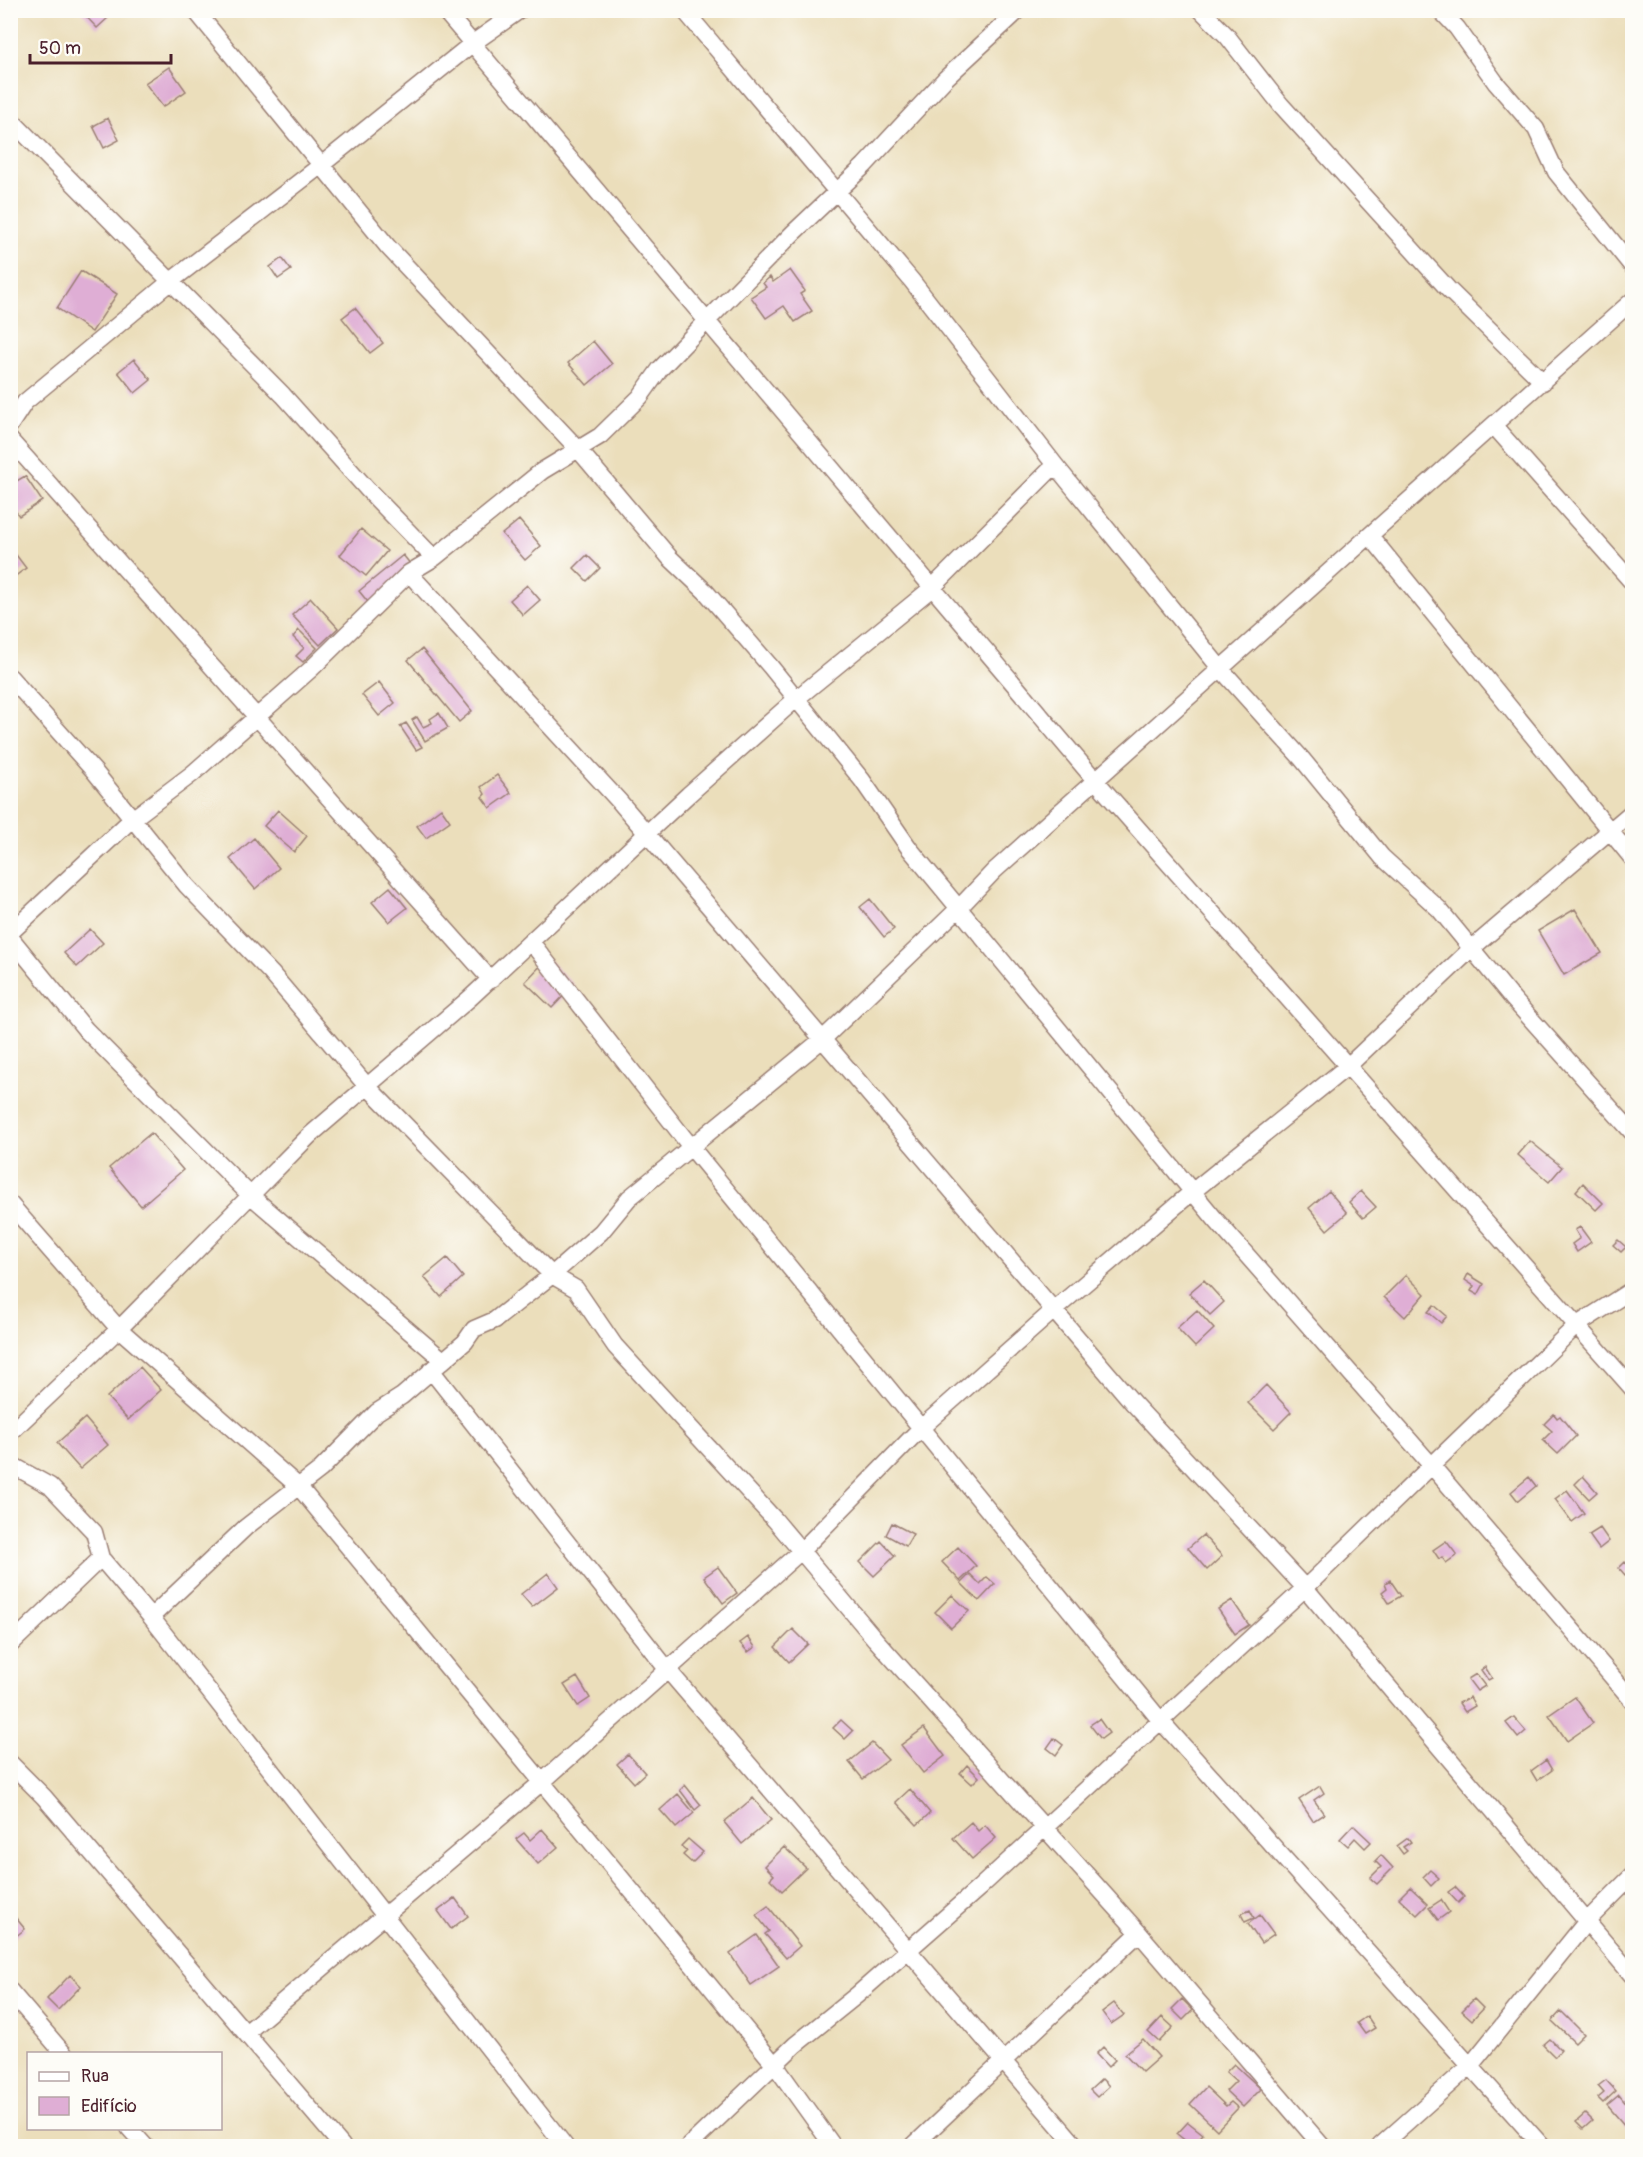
<svg xmlns="http://www.w3.org/2000/svg" width="1643" height="2157" viewBox="0 0 1643 2157" font-family="Pangolin,sans-serif">
	<rect width="100%" height="100%" fill="#fdfcf7"/>
	<filter id="ink" filterUnits="userSpaceOnUse"><feTurbulence type="fractalNoise" baseFrequency=".0167" numOctaves="2"/><feDisplacementMap in="SourceGraphic" scale="12" xChannelSelector="R" yChannelSelector="G"/><feConvolveMatrix kernelMatrix="1 2 1 2 8 2 1 2 1" color-interpolation-filters="sRGB"/></filter>
	<filter id="wash" filterUnits="userSpaceOnUse"><feTurbulence type="fractalNoise" baseFrequency=".008" numOctaves="4" result="noise"/><feDisplacementMap in="SourceGraphic" scale="24" xChannelSelector="R" yChannelSelector="G"/><feGaussianBlur stdDeviation="1.35" result="paint"/><feColorMatrix in="noise" values="0 0 0 0 0 0 0 0 0 0 0 0 0 0 0 0 0 1.4 0 .05"/><feComposite in="paint" operator="in"/></filter>
	<g filter="url(#wash)">
		<rect width="100%" height="100%" fill="#ebdebb"/>
		<g id="blocks">
			<path fill="#dfaed5" d="M80 10H103L109 17 97 28Z
				M169 67 186 91 163 107 145 83Z
				M108 118 119 140 104 148 93 126Z
				M282 258 291 270 278 279 270 267Z
				M790 270 805 291 800 294 812 311 795 322 784 306 766 318 751 297 766 287 763 283 770 277 773 282Z
				M81 271 117 294 92 332 57 308Z
				M355 308 383 343 370 353 342 318Z
				M593 341 612 364 587 385 568 363Z
				M134 359 151 380 135 393 118 372Z
				M25 476 42 501 19 516 10 503V485Z
				M519 520 541 546 525 560 502 534Z
				M361 529 387 551 366 576 340 555Z
				M10 547 26 568 10 580Z
				M403 555 416 571 372 607 359 591Z
				M587 555 600 568 587 581 574 568Z
				M527 585 540 600 523 615 510 600Z
				M311 598 338 628 320 645 292 615Z
				M299 630 317 648 303 662 296 656 304 648 293 637Z
				M422 649 472 711 459 722 408 660Z
				M379 682 395 703 379 716 362 695Z
				M439 713 448 728 425 741 412 720 417 717 423 727 432 723 430 719Z
				M406 723 422 747 416 750 400 726Z
				M497 775 511 793 490 808 482 797 485 794 481 787Z
				M441 808 450 821 426 838 417 826Z
				M278 810 307 836 294 852 264 826Z
				M254 838 279 868 255 889 230 859Z
				M390 887 407 908 389 922 372 902Z
				M870 899 894 929 884 937 860 907Z
				M1575 909 1602 953 1564 975 1538 931Z
				M90 929 103 943 77 967 64 953Z
				M547 959 574 985 552 1008 525 982Z
				M151 1133 183 1170 141 1206 109 1168Z
				M1530 1141 1562 1167 1549 1182 1518 1155Z
				M1583 1183 1603 1203 1596 1210 1576 1191Z
				M1329 1191 1347 1213 1327 1230 1309 1208Z
				M1361 1191 1376 1207 1363 1218 1349 1202Z
				M1580 1227 1591 1242 1577 1252 1572 1244 1580 1238 1575 1230Z
				M1618 1240 1626 1247 1621 1252 1613 1245Z
				M447 1258 463 1277 441 1297 424 1277Z
				M1468 1274 1484 1284 1478 1295 1471 1291 1474 1286 1465 1280Z
				M1406 1275 1425 1294 1405 1317 1384 1297Z
				M1204 1280 1224 1302 1210 1315 1189 1293Z
				M1434 1305 1447 1316 1441 1323 1428 1312Z
				M1197 1310 1214 1329 1195 1347 1177 1328Z
				M140 1367 161 1390 128 1420 107 1397Z
				M1266 1385 1291 1412 1274 1429 1248 1403Z
				M1554 1414 1557 1418 1560 1416 1576 1436 1558 1454 1543 1440 1552 1431 1544 1424Z
				M85 1418 108 1445 80 1469 57 1443Z
				M1583 1476 1597 1492 1589 1499 1575 1484Z
				M1529 1477 1536 1486 1518 1501 1511 1492Z
				M1567 1490 1584 1513 1572 1522 1555 1499Z
				M892 1523 913 1534 906 1546 886 1535Z
				M1600 1528 1609 1541 1599 1549 1589 1535Z
				M1203 1535 1222 1556 1207 1570 1188 1548Z
				M881 1541 895 1556 874 1576 860 1562Z
				M1446 1541 1457 1555 1446 1563 1442 1557 1439 1559 1433 1550Z
				M958 1547 976 1566 960 1581 942 1562Z
				M1625 1562 1632 1569 1625 1575 1619 1568Z
				M718 1567 737 1593 723 1603 704 1577Z
				M548 1573 558 1587 532 1607 521 1594Z
				M970 1574 980 1584 987 1577 995 1584 979 1601 961 1583Z
				M1390 1580 1401 1596 1389 1603 1382 1592 1387 1588 1385 1583Z
				M952 1595 969 1611 951 1628 935 1612Z
				M1232 1600 1249 1625 1235 1634 1218 1609Z
				M793 1629 808 1644 789 1662 775 1647Z
				M748 1637 755 1647 748 1652 740 1643Z
				M1485 1667 1492 1678 1488 1680 1481 1670Z
				M1476 1674 1485 1686 1477 1691 1468 1679Z
				M577 1677 590 1698 578 1706 564 1685Z
				M1470 1697 1475 1706 1465 1712 1459 1703Z
				M1575 1697 1593 1723 1567 1741 1549 1715Z
				M1514 1717 1526 1731 1518 1738 1506 1723Z
				M1099 1719 1109 1733 1101 1739 1090 1725Z
				M841 1720 853 1731 845 1739 833 1728Z
				M924 1728 945 1756 923 1773 901 1745Z
				M1054 1738 1063 1745 1056 1755 1047 1748Z
				M872 1743 888 1760 863 1779 849 1762Z
				M628 1754 645 1773 634 1783 617 1764Z
				M1546 1760 1552 1770 1537 1781 1531 1771Z
				M967 1765 979 1777 972 1784 960 1773Z
				M685 1785 701 1805 695 1810 680 1790Z
				M1320 1786 1324 1793 1314 1800 1324 1814 1313 1821 1299 1800Z
				M910 1789 930 1813 917 1825 896 1802Z
				M678 1794 694 1813 676 1828 660 1810Z
				M753 1798 771 1820 742 1844 724 1822Z
				M971 1822 978 1831 985 1825 996 1838 972 1859 953 1838Z
				M1353 1825 1371 1842 1365 1848 1355 1838 1348 1846 1340 1839Z
				M542 1829 558 1847 538 1864 516 1839 524 1833 530 1840Z
				M1408 1838 1411 1842 1403 1847 1407 1851 1403 1854 1397 1846Z
				M688 1839 703 1852 692 1863 683 1855 687 1851 681 1846Z
				M784 1847 806 1868 782 1891 770 1879 774 1875 765 1866Z
				M1381 1855 1393 1868 1377 1884 1370 1878 1381 1867 1375 1861Z
				M1430 1870 1439 1878 1431 1886 1423 1877Z
				M1410 1887 1428 1904 1417 1915 1399 1898Z
				M1455 1887 1464 1897 1458 1903 1448 1892Z
				M455 1898 468 1916 451 1929 438 1911Z
				M1441 1900 1449 1912 1438 1920 1429 1908Z
				M768 1906 800 1946 786 1958 765 1934 769 1931 756 1915Z
				M1250 1910 1254 1918 1245 1922 1241 1914Z
				M10 1911 25 1929 10 1941Z
				M1260 1915 1274 1934 1261 1943 1248 1924Z
				M757 1935 779 1966 751 1985 730 1954Z
				M70 1975 81 1986 58 2010 47 1999Z
				M1182 1999 1193 2010 1183 2020 1172 2009Z
				M1474 1999 1483 2008 1472 2020 1462 2011Z
				M1114 2003 1124 2015 1111 2024 1102 2012Z
				M1561 2011 1584 2034 1575 2043 1552 2021Z
				M1367 2016 1375 2028 1365 2034 1357 2023Z
				M1162 2017 1173 2027 1159 2042 1148 2032Z
				M1143 2039 1159 2057 1142 2072 1125 2054Z
				M1550 2039 1561 2050 1555 2057 1543 2045Z
				M1103 2047 1115 2060 1108 2067 1096 2054Z
				M1234 2064 1261 2089 1243 2107 1226 2091 1236 2081 1226 2072Z
				M1102 2079 1109 2086 1097 2097 1090 2090Z
				M1606 2080 1616 2091 1603 2103 1598 2098 1604 2093 1598 2086Z
				M1206 2087 1226 2106 1231 2102 1238 2108 1217 2130 1190 2104Z
				M1619 2095 1632 2111V2134L1607 2105Z
				M1585 2114 1592 2121 1583 2129 1576 2122Z
				M1188 2122 1203 2134 1192 2146 1177 2134Z"/>
		</g>
	</g>
	<g filter="url(#ink)">
		<use href="#blocks" fill-opacity="0" stroke="#9a7e73" stroke-width="1.5"/>
		<g fill="none" stroke-linecap="round" stroke-linejoin="round">
			<g stroke="#9a7e73" stroke-width="19">
				<path id="street" d="M195 10 388 247 578 449 670 558 706 592 770 666 862 780 909 848 1215 1219 1432 1466 1632 1700
					M444 10 1095 780 1632 1388
					M684 10 912 281 1055 465 1220 668 1302 759 1382 857 1439 909 1513 999 1632 1132
					M1201 10 1227 36 1281 105 1448 289 1543 382
					M1440 10 1457 28 1496 83 1536 129 1556 172 1632 266
					M10 119 283 395 368 490 434 558 409 573 619 801 1133 1403 1305 1588 1632 1975
					M10 425 25 402 171 281 320 166 473 43 520 10
					M1494 426 1632 582
					M10 440 491 980
					M1371 537 1632 858
					M434 558 542 471 600 436 640 397 660 369 793 233 864 166 946 78 1019 10
					M10 677 94 771 187 886 271 973 366 1085 552 1275 576 1289 615 1346 775 1520 875 1639 1139 1933 1322 2146
					M10 933 131 820 192 774 311 669 409 573
					M10 937 86 1030 250 1195 443 1360
					M531 942 691 1147 1160 1720 1542 2146
					M10 1204 119 1329 299 1487 775 2065 833 2146
					M431 1370 667 1669 1076 2146
					M10 1433 119 1329 309 1136 470 998 688 795 796 699 932 588 1055 465
					M10 1464 50 1486 94 1532 101 1558 151 1617 246 1527 321 1469 377 1412 402 1396 465 1342 474 1329 495 1320 552 1275 601 1232 629 1198 824 1038 958 909 994 871 1632 301
					M151 1617 565 2146
					M10 1645 101 1558
					M10 1763 44 1797 342 2146
					M10 1991 64 2054
					M247 2032 542 1782 801 1551 921 1428 1054 1310 1192 1192 1348 1066 1471 949 1632 812
					M129 2128 145 2146
					M689 2146 795 2045 857 1995 979 1888 1305 1588 1577 1325 1632 1290
					M913 2146 1139 1933
					M1380 2146 1470 2066 1587 1921 1632 1876"/>
			</g>
			<use href="#street" stroke="#fff" stroke-width="16"/>
		</g>
	</g>
	<rect width="1643" height="2157" fill="none" stroke="#fdfcf7" stroke-width="36"/>
	<rect x="27" y="2052" width="195" height="78" fill="#fdfcf7" stroke="#b5a4a5" stroke-width="1.5"/>
	<rect x="39" y="2072" width="30" height="9" fill="#ffffff" stroke="#b5a4a5" stroke-width="1.5"/>
	<text x="81" y="2082" font-size="18" fill="#4a1f2b">Rua</text>
	<rect x="39" y="2097" width="30" height="18" fill="#dfaed5" stroke="#b5a4a5" stroke-width="1.5"/>
	<text x="81" y="2112" font-size="18" fill="#4a1f2b">Edifício</text>
	<path d="M30 54v9h141v-9" fill="none" stroke="#4a1f2b" stroke-width="3"/>
	<text x="39" y="54" font-size="18" fill="#4a1f2b" stroke="#fdfcf7" stroke-width="4.5" paint-order="stroke">50 m</text>
</svg>
